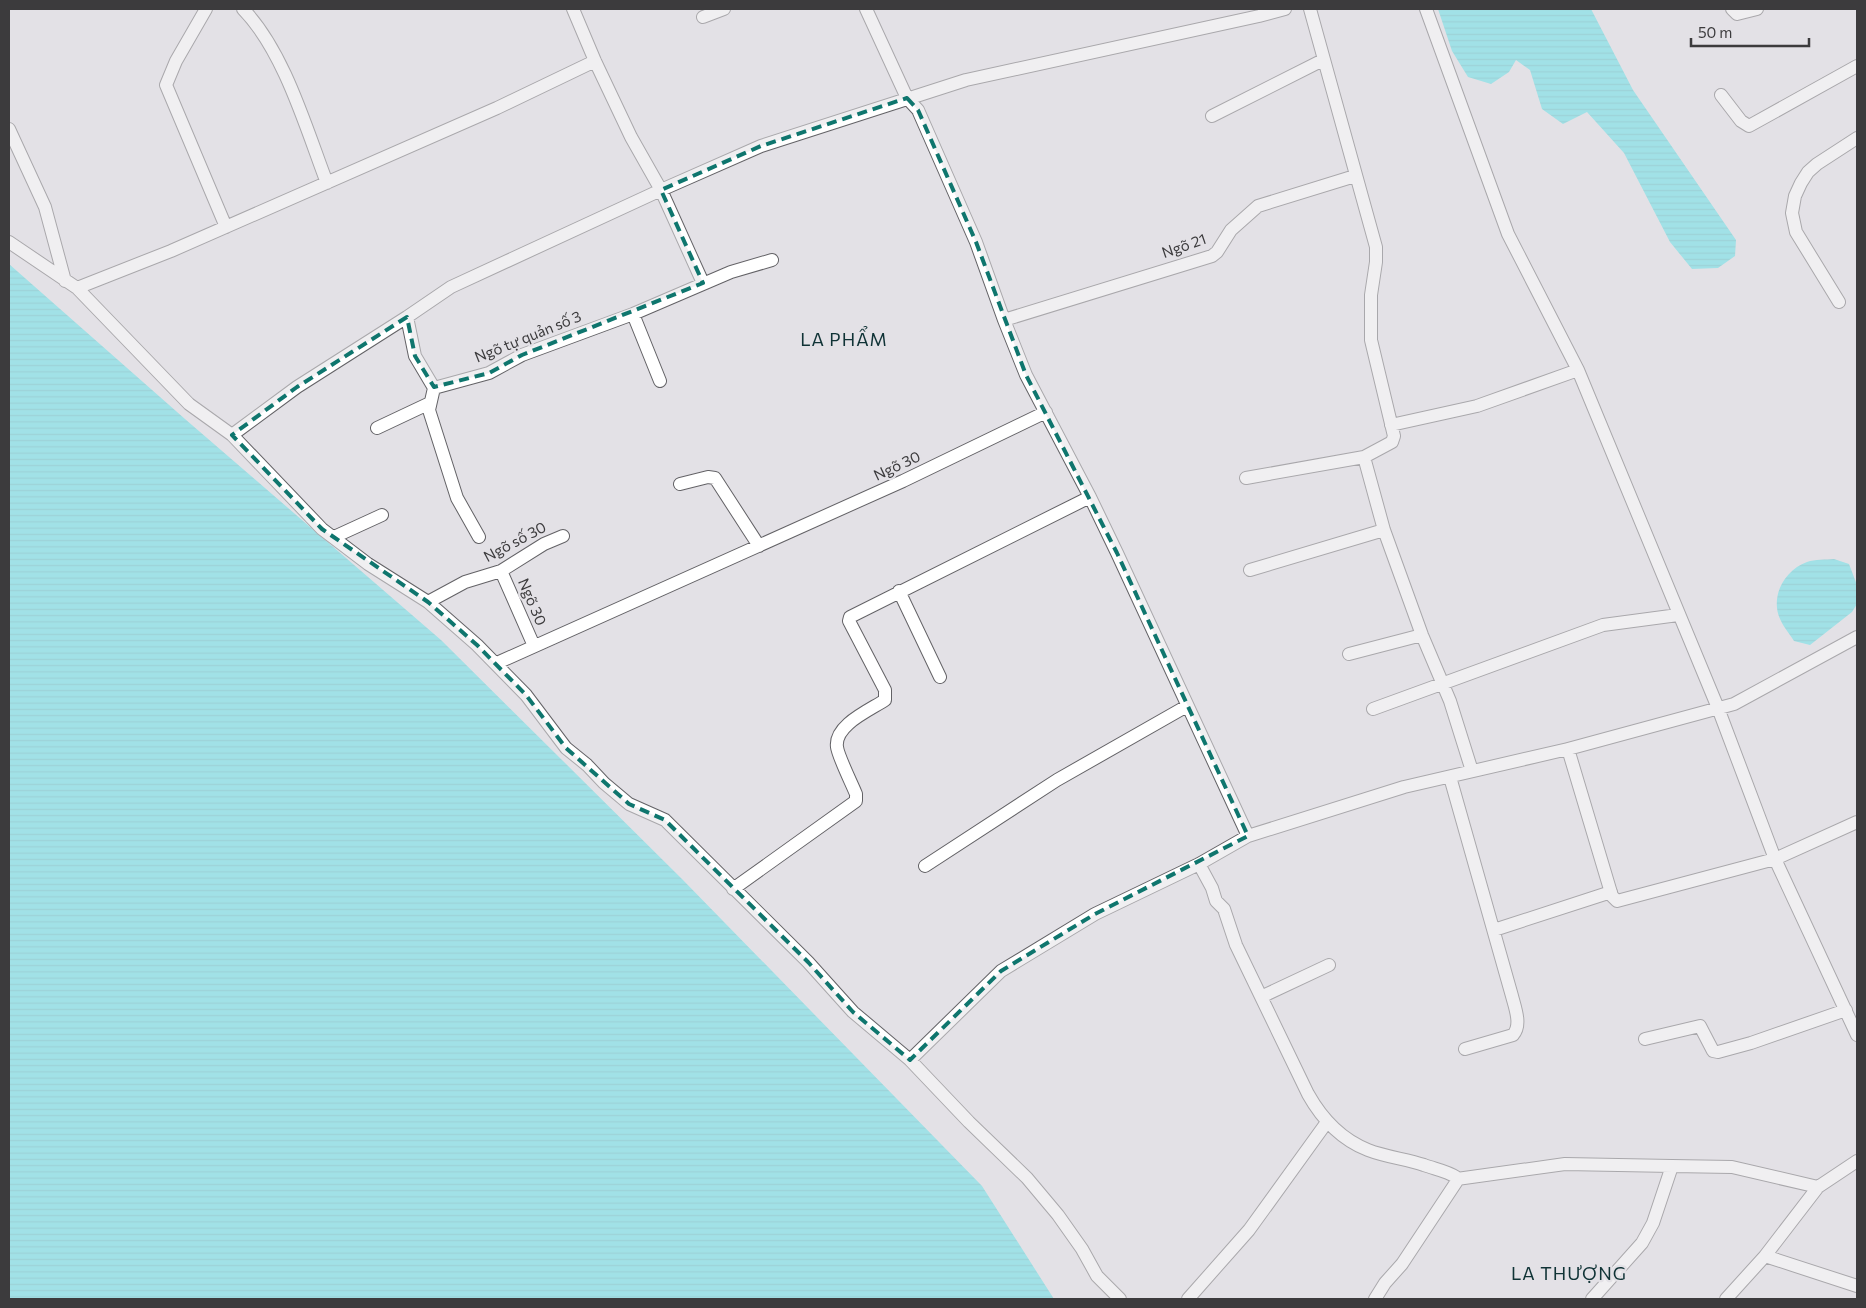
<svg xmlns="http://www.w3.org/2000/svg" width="1866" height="1308" viewBox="0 0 1866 1308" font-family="Commissioner,sans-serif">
	<defs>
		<pattern id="water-rules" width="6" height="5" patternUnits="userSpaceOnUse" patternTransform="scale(1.25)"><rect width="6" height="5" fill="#51e0e8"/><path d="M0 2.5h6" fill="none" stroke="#48c1c8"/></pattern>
	</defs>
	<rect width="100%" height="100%" fill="#e3e1e6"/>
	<path fill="url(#water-rules)" d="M1438 9H1591L1633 90 1736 240 1735 256 1718 268 1692 269 1670 242 1624 153 1587 112 1563 124 1542 109 1530 70 1516 60 1509 72 1491 84 1468 77 1452 51Z
		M9 264 185 419 441 640 682 879 982 1186 1054 1299H9Z
		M1834 559 1849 564 1857 585V604L1852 612 1810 645 1794 641C1790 634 1784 628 1781 621 1769 598 1784 570 1807 562 1815 559 1826 560 1834 559Z"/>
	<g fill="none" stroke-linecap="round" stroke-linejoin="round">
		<g stroke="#636266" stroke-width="14">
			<path id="street" d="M206 9 176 61 166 85 226 227
				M243 9C284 51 306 128 327 183
				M573 9 595 61 631 137 661 190 703 283
				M866 9 907 98 918 110 976 242 1004 320 1026 375 1090 497 1117 553 1248 836
				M1310 9 1376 247V262L1371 295V340L1394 436 1392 442 1364 457 1384 530 1422 635 1450 701 1472 771
				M1426 9 1508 234 1578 370 1718 708 1775 859 1857 1035
				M1732 9 1737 14 1757 9
				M703 17 724 9
				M1721 95 1741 121 1749 126 1857 66
				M1212 116 1323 60
				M9 129 45 207 65 281
				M9 242 77 288 189 404 232 435 322 529 368 564 428 602 477 645 526 695 566 748 587 765 604 783 629 804 665 820 808 962 853 1012 910 1060 969 1122 1027 1178 1058 1215 1082 1249 1097 1276 1120 1299
				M77 288 171 251 497 108 595 61
				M1839 302 1796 232 1792 213 1795 196 1801 183 1808 172 1817 164 1857 138
				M633 314 660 381
				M407 317 415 356 434 388 429 410 457 498 479 537
				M1004 320 1212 256 1217 252 1231 230 1258 206 1355 176
				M434 388 489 373 522 355 633 314 731 272 772 260
				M1391 425 1477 406 1578 370
				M377 428 430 403
				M232 435 297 387 407 317 451 287 661 190 761 146 966 80 1259 16 1285 9
				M1246 478 1364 457
				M680 484 708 477 715 478 759 546
				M334 537 382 515
				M1250 570 1384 530
				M501 571 534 646
				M899 591 940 677
				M428 602 465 582 501 571 544 544 563 536
				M1349 654 1422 635
				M497 663 903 481 1046 412
				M1373 709 1603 625 1678 615
				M1568 749 1612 896 1617 901 1775 859 1857 822
				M1450 777 1512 996C1515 1008 1522 1025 1513 1035L1465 1049
				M1199 864 1212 888 1216 901 1224 909 1236 945 1308 1094C1322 1119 1340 1139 1368 1150 1386 1157 1406 1159 1424 1165 1435 1169 1447 1171 1456 1177L1457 1181 1402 1264 1385 1283 1375 1299
				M925 866 1057 780 1187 706
				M733 889 856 801V794C852 784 838 756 837 747 834 725 870 710 885 700V690L849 621 850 617 1090 497
				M1494 930 1611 892
				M1263 996 1329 965
				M1645 1039 1700 1026 1713 1051 1718 1052 1751 1043 1846 1010
				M910 1060 1001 971 1095 914 1199 864 1248 836 1404 787 1568 749 1734 704 1857 637
				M1457 1179 1565 1164 1672 1166 1732 1167 1818 1187 1857 1161
				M1818 1187 1765 1256 1857 1286
				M1188 1299 1249 1230 1327 1122
				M1592 1299 1642 1243 1653 1223 1672 1166
				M1726 1299 1765 1256"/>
		</g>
		<use href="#street" stroke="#fff" stroke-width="12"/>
	</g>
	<path d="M0 0H1866V1308H0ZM907 98 918 110 976 242 1026 375 1117 553 1248 836 1095 914 1001 971 910 1060 853 1012 808 962 665 820 629 804 566 748 526 695 477 645 428 602 322 529 232 435 297 387 407 317 415 356 434 387 489 373 522 355 703 283 661 190 761 146Z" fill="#e3e1e6" fill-opacity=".55" fill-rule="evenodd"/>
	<path fill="none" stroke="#0f766e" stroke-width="4" stroke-dasharray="10 6" stroke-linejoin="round" d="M907 98 918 110 976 242 1026 375 1117 553 1248 836 1095 914 1001 971 910 1060 853 1012 808 962 665 820 629 804 566 748 526 695 477 645 428 602 322 529 232 435 297 387 407 317 415 356 434 387 489 373 522 355 703 283 661 190 761 146Z"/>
	<g text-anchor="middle" stroke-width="4.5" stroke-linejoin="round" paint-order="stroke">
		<g font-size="15" fill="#3c3b3d" stroke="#e3e1e6">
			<text transform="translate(1184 246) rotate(-19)" y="5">Ngõ 21</text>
			<text transform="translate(528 337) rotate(-22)" y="5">Ngõ tự quản số 3</text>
			<text transform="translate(897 466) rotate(-25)" y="5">Ngõ 30</text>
			<text transform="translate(515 542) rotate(-28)" y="5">Ngõ số 30</text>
			<text transform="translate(532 602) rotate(67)" y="5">Ngõ 30</text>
		</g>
		<g font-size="18" letter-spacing="1" fill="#103336" stroke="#e3e1e6">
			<text x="844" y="346">LA PHẨM</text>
			<text x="1569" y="1280">LA THƯỢNG</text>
		</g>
	</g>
	<rect width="1866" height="1308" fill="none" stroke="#3c3b3d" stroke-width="20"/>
	<path d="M1691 38v8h118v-8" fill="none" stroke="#3c3b3d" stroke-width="2.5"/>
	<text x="1698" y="38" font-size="15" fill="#3c3b3d" stroke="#e3e1e6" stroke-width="4" paint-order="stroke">50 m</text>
</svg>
